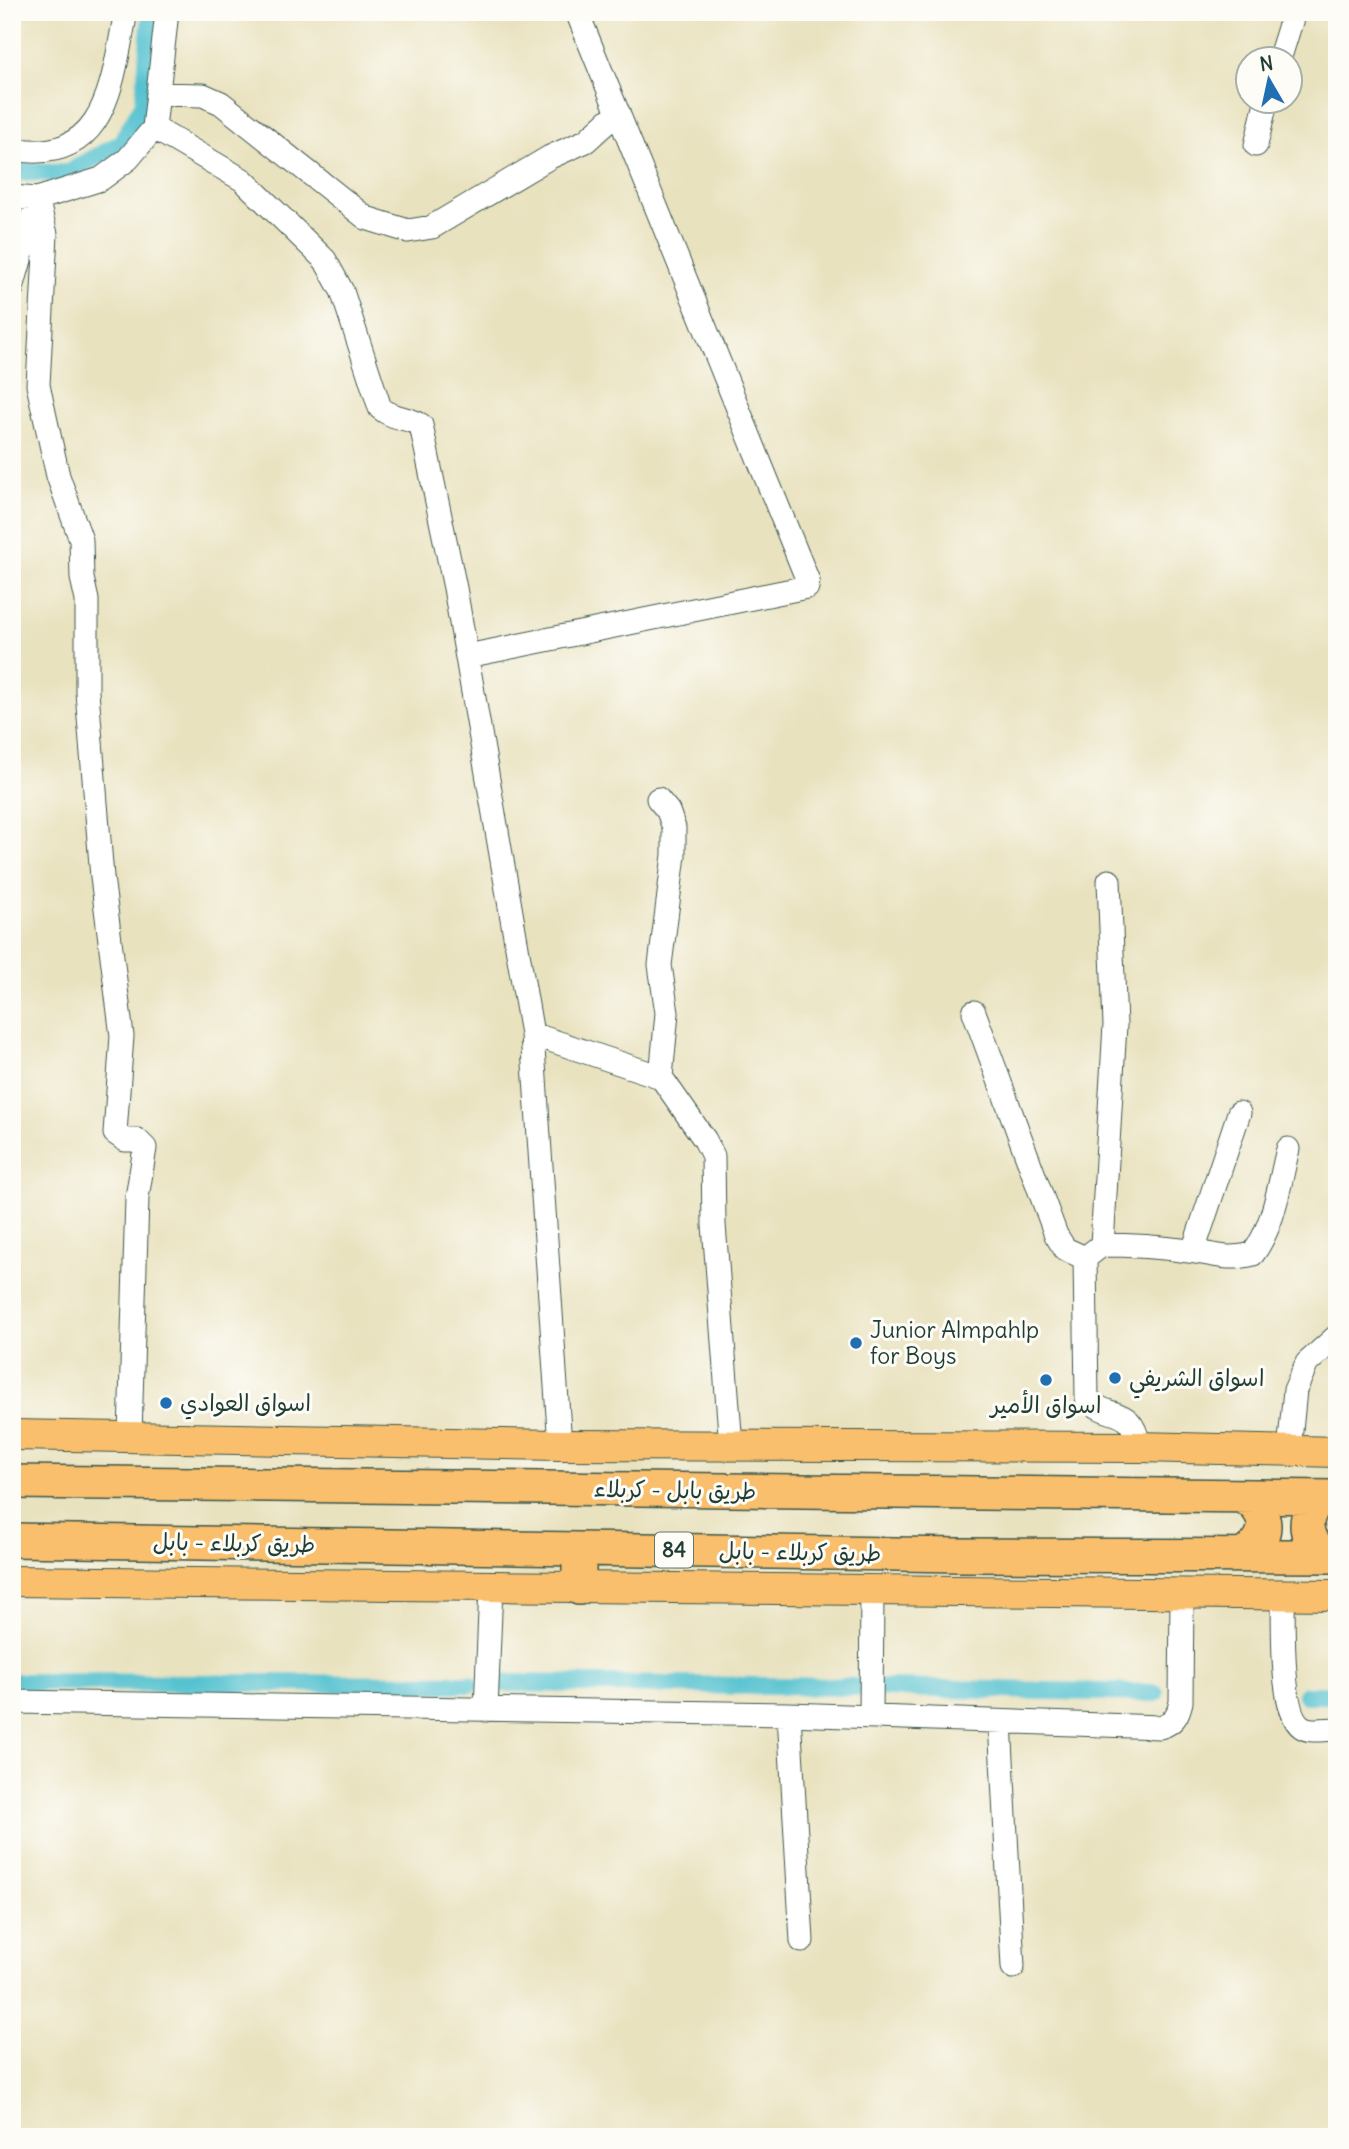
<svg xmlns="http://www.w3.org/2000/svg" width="1349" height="2149" viewBox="0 0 1349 2149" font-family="Delius,'Playpen Sans Arabic',sans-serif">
	<rect width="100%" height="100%" fill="#fdfcf7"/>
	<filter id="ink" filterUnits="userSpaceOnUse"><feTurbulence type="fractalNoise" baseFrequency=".0143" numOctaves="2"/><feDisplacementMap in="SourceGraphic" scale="14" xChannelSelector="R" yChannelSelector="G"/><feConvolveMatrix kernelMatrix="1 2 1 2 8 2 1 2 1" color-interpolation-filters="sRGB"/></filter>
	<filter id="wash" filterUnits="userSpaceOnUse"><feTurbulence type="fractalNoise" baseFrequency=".00686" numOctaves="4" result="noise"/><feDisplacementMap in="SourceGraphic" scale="28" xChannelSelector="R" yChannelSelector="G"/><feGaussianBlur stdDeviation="1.57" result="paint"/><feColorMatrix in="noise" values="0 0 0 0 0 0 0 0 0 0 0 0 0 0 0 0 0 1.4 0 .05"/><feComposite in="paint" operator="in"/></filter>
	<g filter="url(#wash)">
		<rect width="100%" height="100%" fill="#e9e2bf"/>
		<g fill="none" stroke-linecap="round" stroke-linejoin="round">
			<path stroke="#56c2d0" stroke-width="18" d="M12 172 67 173 121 143 144 103 151 12
				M12 1682 470 1684
				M503 1683 860 1687
				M885 1688 1155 1693
				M1306 1695H1337"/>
		</g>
	</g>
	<g filter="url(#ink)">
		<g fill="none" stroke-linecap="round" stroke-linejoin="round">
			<g stroke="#3d5649" stroke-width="25">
				<path id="minor" d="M1279 60 1294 12
					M158 94 203 95 221 103 366 218 408 231 432 227 550 157 586 141 618 112
					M154 128 243 180 325 260 342 291 380 408C393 419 407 417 421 425L455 588 532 1034 560 1445
					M1256 145 1266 102
					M12 149C108 166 112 81 126 12
					M12 197 37 199 101 179 128 159 154 128 167 12
					M37 199 46 234 38 385 58 476 81 540 82 578 87 600V692L102 877 122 1036 115 1133 125 1140H137L145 1148 137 1198 130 1435
					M12 288 37 200
					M467 656 807 587 808 581 577 12
					M658 799 668 811 674 828V855L660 965 667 1013 661 1077
					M974 1012 1056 1235 1065 1249 1085 1258
					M532 1034 661 1077 705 1140 713 1156 714 1225 731 1446
					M1102 1245C1132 1245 1160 1247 1189 1251 1216 1254 1225 1261 1253 1254 1275 1224 1279 1184 1288 1149
					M1193 1251 1239 1113
					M1085 1258 1102 1245 1115 1025 1109 881
					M1085 1258 1087 1398C1111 1423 1130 1402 1140 1447
					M1289 1451 1295 1390 1307 1363 1337 1336
					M1283 1595C1284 1621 1279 1717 1304 1728 1312 1732 1327 1729 1337 1729
					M12 1702 789 1714 1160 1727C1174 1723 1178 1715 1181 1702L1182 1594
					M486 1710 491 1587
					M789 1714 802 1941
					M871 1717 872 1590
					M1000 1722 1013 1967"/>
			</g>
			<g stroke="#3d5649" stroke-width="32">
				<path id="major" d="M12 1435 560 1445 1140 1447 1337 1452
					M12 1581 1337 1595"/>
			</g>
			<g stroke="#3d5649" stroke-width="36">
				<path id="highway" d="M12 1482 1337 1497
					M1243 1496C1270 1513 1272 1537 1243 1555
					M1321 1497C1300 1518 1303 1541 1328 1556
					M12 1540 959 1555 1337 1556
					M579 1588V1549"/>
			</g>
			<use href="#minor" stroke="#fff" stroke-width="23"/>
			<use href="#major" stroke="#f9bf6d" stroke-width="30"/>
			<use href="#highway" stroke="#f9bf6d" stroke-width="33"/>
		</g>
	</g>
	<g fill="#1f6fb2" stroke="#fdfcf7" stroke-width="2.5">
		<circle cx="856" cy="1343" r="7"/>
		<circle cx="1115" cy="1378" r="7"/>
		<circle cx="1046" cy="1380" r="7"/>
		<circle cx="166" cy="1403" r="7"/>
	</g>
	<g text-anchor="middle" stroke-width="6" stroke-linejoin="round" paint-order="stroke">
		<rect fill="#fdfcf7" stroke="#62766e" stroke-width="2" x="655" y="1532.5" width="38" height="35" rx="5"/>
		<g font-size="21" font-weight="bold" fill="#1f3d34">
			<text x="674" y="1557">84</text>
		</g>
		<g font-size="23" fill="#1f3d34" stroke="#fdfcf7" text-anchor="start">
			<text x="870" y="1338">Junior Almpahlp<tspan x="870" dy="26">for Boys</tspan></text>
			<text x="1129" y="1386">اسواق الشريفي</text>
			<text x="180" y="1411">اسواق العوادي</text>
			<text x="1046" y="1413" text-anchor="middle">اسواق الأمير</text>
		</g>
		<g font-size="23" fill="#1f3d34" stroke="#fdfcf7">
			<text transform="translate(675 1490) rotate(1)" y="8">طريق بابل - كربلاء</text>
			<text transform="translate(234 1543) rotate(1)" y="8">طريق كربلاء - بابل</text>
			<text transform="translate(800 1552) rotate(1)" y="8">طريق كربلاء - بابل</text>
		</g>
	</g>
	<rect width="1349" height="2149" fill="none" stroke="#fdfcf7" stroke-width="42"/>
	<g transform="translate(1269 80) rotate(351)"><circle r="33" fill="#fdfcf7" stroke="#a4b0a9" stroke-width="2"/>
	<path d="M0-5L12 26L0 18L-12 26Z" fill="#1f6fb2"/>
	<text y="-10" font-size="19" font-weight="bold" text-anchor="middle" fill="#1f3d34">N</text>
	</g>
</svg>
